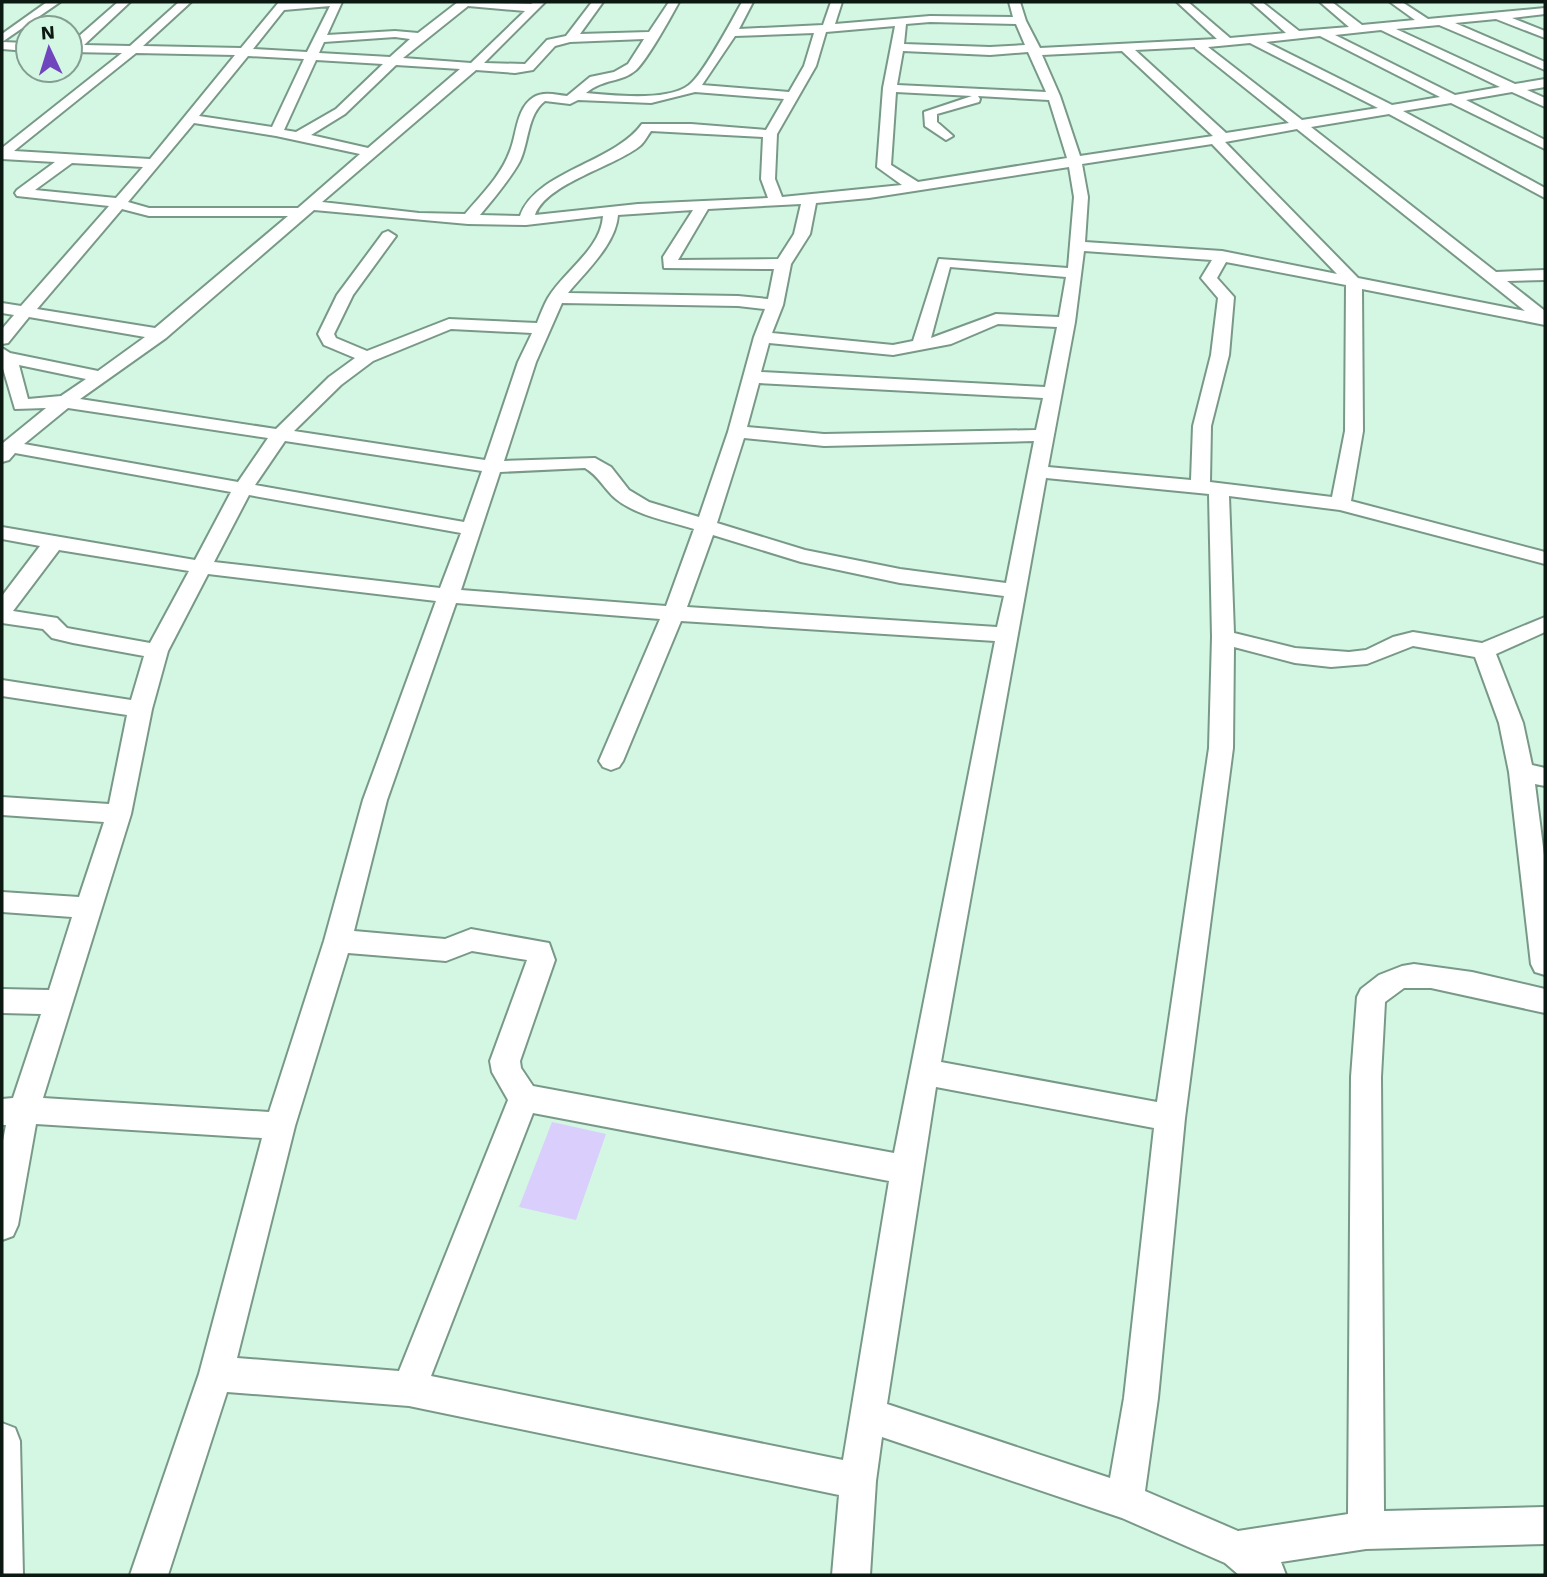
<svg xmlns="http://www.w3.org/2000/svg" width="1547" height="1577" viewBox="0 0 1547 1577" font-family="'Work Sans',sans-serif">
	<rect width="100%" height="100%" fill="#d4f7e4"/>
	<path fill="#d9cefc" d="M552 1122 606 1134 576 1220 519 1207Z"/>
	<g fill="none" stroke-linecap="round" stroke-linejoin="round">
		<g stroke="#799988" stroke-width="4">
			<path id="minor" d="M47 2H60L2 42 28 43V51L2 49V34Z
				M118 2H130L84 45 130 46 179 2H191L143 46 241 48 279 2H342L327 35 395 31 418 33 458 2 531 4 534 2H545L484 63 525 64 547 40 566 36 592 2H603L580 34 649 32 669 2H679C671 17 647 60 636 70 621 83 604 78 586 93 612 95 667 102 689 85 703 75 732 20 742 2H753L739 29 823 25 831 2H842L835 24 930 16 1013 17 1009 2H1020L1026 21 1040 48 1217 39 1177 2H1188L1230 38 1286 33 1251 2H1262L1299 31 1349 27 1320 2H1332L1362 25 1415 20 1390 2H1402L1428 19 1545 8V14L1512 18 1545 31V38L1496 19 1455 23 1545 62V70L1439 25 1396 29 1515 84 1545 79V87L1527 90 1545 98V107L1512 92 1466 100 1545 140V149L1451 103 1403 111 1545 188V198L1389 114 1311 127 1496 272 1545 270V280L1507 281 1545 311V325L1362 289 1363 431 1351 501 1545 552V564L1340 510 1229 496 1234 633 1295 648 1349 652 1366 650 1393 637 1413 632 1482 643 1545 617V632L1496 654 1523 723 1532 765 1545 768V786L1535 784 1545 863V975L1535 972 1531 964 1509 772 1499 723 1475 657 1413 646 1367 664 1331 667 1295 663 1234 647 1233 748 1185 1118 1158 1398 1145 1491 1238 1531 1348 1514 1351 1077 1357 997 1361 989 1379 975 1402 966 1414 964 1472 972 1545 989V1013L1431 988H1404L1385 1002 1381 1077 1384 1511 1545 1507V1544L1366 1549 1281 1562 1286 1575H1239L1225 1563 1122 1518 882 1437 876 1481 870 1575H832L839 1495 409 1406 227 1392 168 1575H130L199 1374 262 1138 36 1124 18 1225 13 1236 2 1240V1146L6 1125H2V1099L13 1098 41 1014 2 1013V989L49 990 72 917 2 912V892L79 897 104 822 2 815V797L109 804 127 715 2 696V680L131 700 144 656 73 643 52 638 43 629 2 623V596L40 546 2 539V527L195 560 231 492 15 453 9 460 2 462 3 443 46 408 15 409 2 365V348L10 353 98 371 145 337 29 317 8 343 2 344V329L14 315 2 313V303L21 306 109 206 17 196 15 193 17 190 55 162 2 159V148L122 53 70 52V44ZM330 6 307 52 253 49 284 10ZM468 6 525 11 471 63 403 58ZM930 22 1016 24 1025 45 990 47 904 44 906 24ZM895 26 883 88 877 167 902 185 782 197 775 179 777 134 816 66 826 32ZM1381 30 1500 87 1455 95 1335 35ZM814 33 804 66 789 92 702 85 735 36ZM1320 36 1440 97 1392 105 1266 42ZM395 37 410 39 390 57 319 53 324 42ZM644 39 628 64 614 72 590 77 567 96C557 95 544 91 534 97 516 108 517 134 510 151 501 176 481 195 465 214L419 213 322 202 476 70 515 73 533 70 555 46 570 42ZM1250 43 1378 108 1302 120 1208 47ZM1195 47V48L1289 123 1226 133 1135 50ZM903 51 990 55 1028 52 1046 92 897 85ZM1122 51 1123 52 1213 136 1080 156 1060 96 1042 55ZM136 53 235 55 150 159 14 151ZM248 56 304 59 272 127 199 116ZM316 60 383 64 336 109 296 132 284 130ZM396 65 460 69 368 148 311 135 345 114ZM695 92 784 99 766 130 691 124H642C614 163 536 171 520 216L480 215C494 198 509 181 520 161 529 142 527 115 545 101L570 104 578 100 651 103ZM896 92 972 96 924 112 925 126 946 140 953 136 937 122V114L979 102 980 99 978 96 1049 100 1067 158 918 182 891 165ZM194 123 276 136 360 154 298 208H149L128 202ZM1297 129 1525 311 1358 278 1225 142ZM651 131 763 137 761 179 768 198 638 204 535 215C546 183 617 166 641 145 645 141 648 135 651 131ZM1212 144 1337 274 1222 251 1085 242 1088 197 1082 164ZM72 163 143 167 116 198 35 190ZM1069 167 1074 197 1068 268 939 259 913 341 893 345 772 333 783 305 791 264 810 234 816 203 869 198ZM801 204 794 234 778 259 678 260 708 209ZM122 209 149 216H288L155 328 37 309ZM314 210 468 224 526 225 603 216C601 249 564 271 548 298 544 305 540 315 537 323L449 319 367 351 336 338 334 334 353 295 396 236 388 231 383 233 337 295 318 334 324 345 355 358 329 377 276 429 80 399 166 338ZM693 210 663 257 664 268 774 269 768 299 738 296 568 293C586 271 616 244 618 215ZM1084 251 1212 260 1201 278 1218 298 1211 355 1193 426 1191 480 1048 467 1075 322ZM1226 262 1346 285 1345 431 1332 497 1210 482 1211 426 1229 355 1234 297 1217 278ZM950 267 1066 277 1059 317 996 314 931 338ZM562 303 738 306 765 309 754 337 728 432 699 517 649 502 629 490 611 467 595 458 504 461 536 362ZM998 324 1057 327 1045 387 761 372 769 343 893 355 951 344ZM451 329 532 333 518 362 485 460 294 431 341 385 373 361ZM19 365 86 379 61 396 28 399ZM759 383 1043 398 1036 430 824 434 747 427ZM68 408 268 438 238 482 24 444ZM744 438 824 446 1034 441 1006 583 900 569 805 550 717 523ZM285 441 482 471 464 522 255 485ZM585 468C599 476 604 489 616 499 637 516 669 521 694 529L666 606 461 590 500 472ZM1046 478 1209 494 1212 637 1209 748 1157 1102 941 1062ZM249 495 461 533 440 588 214 562ZM713 535 801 562 900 583 1004 596 997 627 687 607ZM59 550 189 571 150 643 67 628 57 618 13 611ZM208 574 436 601 363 800 324 941 269 1112 43 1098 131 814 152 709 168 651ZM456 603 660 619 599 761 603 767 611 770 619 767 623 761 681 621 995 641 894 1153 533 1086 521 1068 520 1061 555 960 549 943 471 929 445 939 354 931 387 800ZM472 951 527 960 490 1061 492 1072 508 1100 399 1371 237 1358 295 1126 348 953 446 961ZM936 1087 1154 1128 1124 1398 1110 1478 887 1404ZM533 1113 889 1181 843 1460 431 1376Z
				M2 1423 15 1428 20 1441 23 1575H2Z"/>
		</g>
		<use href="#minor" fill="#fff" fill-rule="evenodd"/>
	</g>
	<rect width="1547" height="1577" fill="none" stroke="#0c1912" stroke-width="7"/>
	<g transform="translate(49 49) rotate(356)"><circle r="33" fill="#d4f7e4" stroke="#849e90" stroke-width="2"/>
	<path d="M0-5L12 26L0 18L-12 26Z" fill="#7046be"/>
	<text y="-10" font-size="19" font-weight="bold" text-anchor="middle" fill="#0c1912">N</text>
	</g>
</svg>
